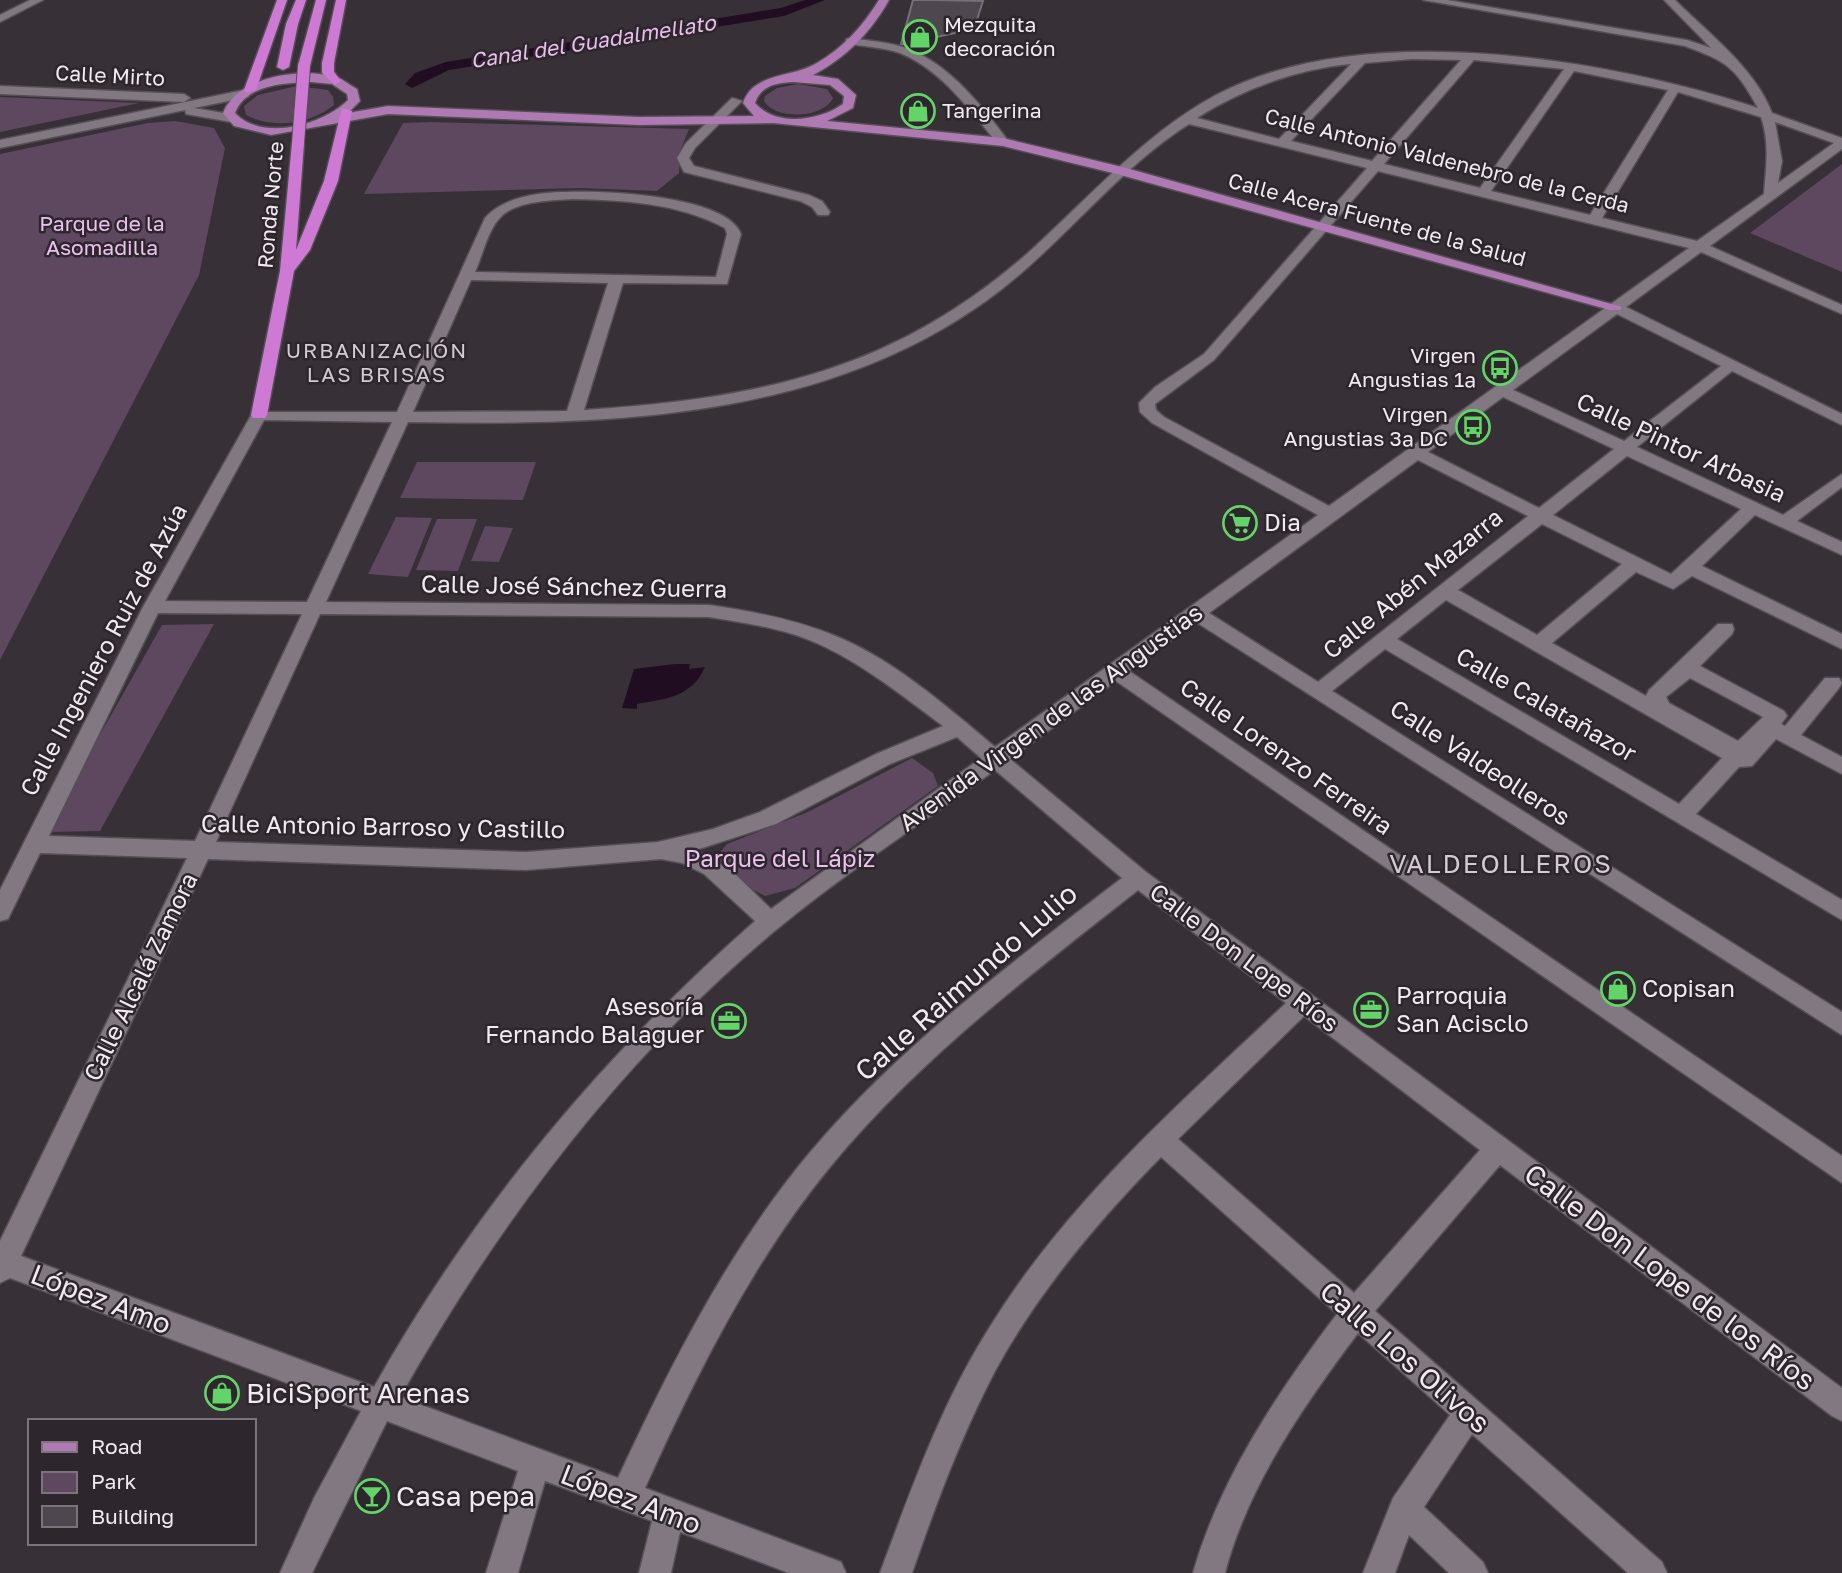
<svg xmlns="http://www.w3.org/2000/svg" width="1842" height="1573" viewBox="0 0 1842 1573" font-family="'Golos Text',sans-serif">
	<rect width="100%" height="100%" fill="#373037"/>
	<path fill="#5e485f" d="M798 84 827 89 833 98C823 119 775 120 764 101L765 96 777 88Z
		M297 86 328 90 333 97 334 105C309 125 274 129 246 115L244 106 258 95Z
		M0 97 139 103 0 132Z
		M175 121 214 128 225 148 199 275 0 660V154L148 123Z
		M403 123 431 122 689 129 680 151 679 173 657 191 579 188 364 194Z
		M1842 164V272L1750 233Z
		M417 462H536L523 500 400 498Z
		M396 517 432 518 408 577 368 574Z
		M437 519H477L458 571 416 570Z
		M485 526 513 528 499 562 471 561Z
		M214 624 100 831 45 832 162 625Z
		M912 758 933 773 938 786 795 888 765 896 750 888 720 861V852L727 844 808 812Z"/>
	<path fill="#210d22" d="M675 664H690L689 669 705 667C692 697 666 699 637 704V709L622 708 634 669Z"/>
	<g fill="none" stroke-linecap="round" stroke-linejoin="round">
		<path fill="#210d22" fill-rule="evenodd" d="M805 0H825L784 16 449 70 412 88 405 84 415 73 446 62 781 8Z"/>
	</g>
	<path fill="#4f474f" stroke="#776f78" stroke-width="2" d="M913 0H937L983 1 974 29 904 44H901Z"/>
	<g fill="none" stroke-linecap="round" stroke-linejoin="round">
		<g stroke="#554f55" stroke-width="3">
			<path id="minor" d="M30 0H43L0 22V15Z
				M1423 0H1447L1687 40 1711 48 1664 0H1675C1708 33 1755 68 1772 113L1842 138V149L1710 246 1842 305V314L1701 252 1626 307 1842 414V425L1732 371 1637 447 1783 515 1842 474V487L1797 521 1842 542V555L1755 515 1702 566 1842 634V649L1692 576 1673 589 1636 572 1552 643 1646 696 1649 690 1718 624H1732L1734 629 1732 634 1700 666 1784 711 1787 716 1781 724 1785 726 1825 678H1839L1842 683 1839 688 1801 735 1842 757V774L1776 739 1752 766 1739 767 1696 814 1842 900V920L1385 649 1332 691 1842 1012V1035L1196 622 1129 671 1842 1156V1183L1116 681 1010 759 1146 872 1842 1388V1421L1832 1416 1500 1165 1375 1311 1662 1562 1667 1573H1628L1472 1434 1424 1507 1483 1562 1488 1573H1449L1409 1535 1395 1573H1363L1393 1498 1450 1415 1358 1333C1304 1405 1248 1485 1225 1573H1193C1220 1478 1278 1392 1337 1314L1161 1157C1098 1221 1038 1292 995 1371 961 1436 936 1504 912 1573H880C912 1487 943 1399 993 1322 1070 1199 1181 1102 1286 1003L1138 890C1030 975 918 1060 830 1167 752 1262 695 1377 645 1488L841 1562 846 1573H789L680 1532 671 1573H639L652 1521 545 1481 518 1573H486L518 1471 387 1421 312 1573H280L314 1498 361 1411 10 1278 0 1283V1241L187 858 40 853 8 919 0 921V890L143 607 253 412H397L485 218C498 203 519 197 538 194 578 188 725 192 741 234L727 284 623 283 584 410C760 398 893 372 1029 252 1089 198 1145 133 1216 95 1364 17 1606 59 1758 108 1735 67 1728 62 1685 46ZM1412 59 1461 60 1372 161 1291 141 1365 63ZM1474 60 1564 69 1480 188 1384 164ZM1351 64 1279 139 1197 118C1242 89 1297 69 1351 64ZM1574 71 1668 90 1590 215 1491 191ZM1678 92 1761 117C1770 144 1766 166 1764 194L1697 241 1602 218ZM1775 122 1834 143 1778 183 1782 161ZM1189 124 1367 168 1204 354 1155 387 1139 403 1140 412 1152 423 1318 515 995 747C949 708 890 657 833 635 793 619 751 611 709 605L326 602 408 422C611 426 830 420 998 292 1065 241 1118 169 1189 124ZM1378 171 1689 248 1329 506 1164 417 1156 410 1155 404 1214 360ZM572 199C624 200 678 203 725 228L727 234 716 277 475 272C482 257 487 233 498 220 514 200 549 201 572 199ZM471 280 608 283 567 411 413 412ZM1617 314 1721 366 1624 441 1513 390ZM1503 397 1614 449 1539 508 1428 452ZM264 420 392 422 307 602 165 601ZM1627 456 1741 509 1671 574 1553 515ZM1418 460 1528 516 1318 682 1209 613ZM1542 524 1622 564 1537 635 1458 590ZM1446 600 1722 758 1679 804 1397 639ZM158 613 302 614 195 841 49 836ZM320 614 709 617C747 623 788 629 823 646 867 667 904 697 943 726L876 754 760 812 713 829 658 842 526 852 216 842ZM1690 678 1763 717 1738 741 1669 703 1666 697ZM957 737 981 758 771 909 732 871 696 850 776 824 890 764ZM995 770 1122 878C1014 961 901 1045 812 1150 730 1247 671 1364 618 1478L400 1397C498 1223 623 1057 777 929 846 872 923 823 995 770ZM208 859 526 870 661 859 682 863 704 874 755 921C601 1057 475 1208 374 1387L21 1256ZM1304 1016 1480 1150 1354 1293 1178 1139Z
				M850 38C870 41 891 42 909 49 951 66 983 107 1009 142L999 145C970 111 942 70 900 53 883 47 864 47 846 43V39Z
				M0 86 184 94 190 98 184 102 0 94Z
				M244 90 250 94 248 97 194 108 235 115 237 118 231 122 186 114 185 110 0 148V140Z
				M732 98 742 101 695 148 689 158 694 166 809 195 822 201 830 212 828 215H818L812 207 800 201 684 172 677 158 686 143Z"/>
		</g>
		<g stroke="#554f55" stroke-width="3">
			<path id="major" d="M879 0H889C871 32 846 58 813 75L838 79 856 95 853 108 827 121 1003 138 1126 168 1622 307 1620 310H1610L1117 174 1003 146 773 123 639 125 388 114 271 135 234 126 223 113C237 76 304 66 339 78 345 81 351 86 357 89L360 101 348 113 388 106 639 117 754 116 743 103C753 72 793 78 817 63 843 48 863 26 879 0ZM311 82 332 84 347 94 348 100C323 125 262 142 235 113 246 84 285 83 311 82ZM793 82 830 85 844 96 843 104C819 121 776 127 755 103 761 85 777 83 793 82Z"/>
		</g>
		<g stroke="#554f55" stroke-width="3">
			<path id="highway" d="M277 0H287L256 90 246 93 244 90Z
				M296 0H306L298 24 289 67 283 70 277 67 286 24Z
				M316 0H326L310 66 304 69 298 66Z
				M336 0H346L334 63V72L341 81 335 85 322 73V63Z
				M342 108 352 111 338 181 310 250 294 271 267 415 265 418H253L251 415 280 271 292 143 298 139 304 143 296 250 324 181Z"/>
		</g>
		<use href="#minor" fill="#817881" fill-rule="evenodd"/>
		<use href="#major" fill="#af79b3" fill-rule="evenodd"/>
		<use href="#highway" fill="#ce7ad4" fill-rule="evenodd"/>
		<g stroke="#554f55" stroke-width="14" stroke-linecap="butt">
			<path id="highway-bridge" d="M298 143 304 66"/>
		</g>
		<use href="#highway-bridge" stroke="#ce7ad4" stroke-width="12"/>
	</g>
	<defs>
		<g id="shop-ring" transform="scale(1.75)"><circle r="9.5" fill="#2d262d" stroke="#63d468" stroke-width="1.5"/><path d="M-5-2.5h2.3a2.7 3.5 0 0 1 5.4 0H5L5.5 6h-11ZM-1.5-2.5h3a1.5 2.3 0 0 0-3 0Z" fill="#63d468"/></g>
		<g id="bus-ring" transform="scale(1.75)"><circle r="9.5" fill="#2d262d" stroke="#63d468" stroke-width="1.5"/><path d="M-5-6H5V4H4V6H2V4H-2V6H-4V4H-5ZM-3.5-4V0h7V-4ZM-3.5 1.2v1.5H-2V1.2ZM2 1.2v1.5H3.5V1.2Z" fill="#63d468"/></g>
		<g id="supermarket-ring" transform="scale(1.75)"><circle r="9.5" fill="#2d262d" stroke="#63d468" stroke-width="1.5"/><path d="M-6-5.5h2.5l.6 2H6L4.5 2H-2.5L-4.4-4H-6ZM-1.5 3.2a1.3 1.3 0 1 0 .1 0ZM3 3.2a1.3 1.3 0 1 0 .1 0Z" fill="#63d468"/></g>
		<g id="office-ring" transform="scale(1.75)"><circle r="9.5" fill="#2d262d" stroke="#63d468" stroke-width="1.5"/><path d="M-6-3h4V-5.5h4V-3h4V5H-6ZM-1-4.5V-3h2v-1.5ZM-6 0V1H6V0Z" fill="#63d468"/></g>
		<g id="bar-ring" transform="scale(1.75)"><circle r="9.5" fill="#2d262d" stroke="#63d468" stroke-width="1.5"/><path d="M-6-5H6L.8 .8V4.5H3.5V6h-7V4.5H-.8V.8Z" fill="#63d468"/></g>
	</defs>
	<g fill-rule="evenodd">
		<use href="#shop-ring" x="920" y="37"/>
		<use href="#shop-ring" x="918" y="111"/>
		<use href="#bus-ring" x="1500" y="368"/>
		<use href="#bus-ring" x="1473" y="427"/>
		<use href="#supermarket-ring" x="1240" y="523"/>
		<use href="#shop-ring" x="1618" y="989"/>
		<use href="#office-ring" x="1371" y="1010"/>
		<use href="#office-ring" x="729" y="1021"/>
		<use href="#shop-ring" x="222" y="1393"/>
		<use href="#bar-ring" x="372" y="1496"/>
	</g>
	<g text-anchor="middle" stroke-width="5" stroke-linejoin="round" paint-order="stroke">
		<g font-size="21" fill="#f0ebf0" stroke="#2d262d" text-anchor="start">
			<text x="944" y="32">Mezquita<tspan x="944" dy="24">decoración</tspan></text>
			<text x="942" y="118">Tangerina</text>
			<text x="1476" y="363" text-anchor="end">Virgen<tspan x="1476" dy="24">Angustias 1ª</tspan></text>
			<text x="1448" y="422" text-anchor="end">Virgen<tspan x="1448" dy="24">Angustias 3ª DC</tspan></text>
		</g>
		<g font-size="21" font-style="italic" fill="#eabeed" stroke="#2d262d">
			<text transform="translate(593 42) rotate(-9)" y="7">Canal del Guadalmellato</text>
		</g>
		<g font-size="21" fill="#f0ebf0" stroke="#2d262d">
			<text transform="translate(110 76) rotate(3)" y="7">Calle Mirto</text>
			<text transform="translate(1447 161) rotate(14)" y="7">Calle Antonio Valdenebro de la Cerda</text>
			<text transform="translate(271 205) rotate(-85)" y="7">Ronda Norte</text>
			<text transform="translate(1377 220) rotate(15)" y="7">Calle Acera Fuente de la Salud</text>
		</g>
		<g font-size="21" fill="#edc1ef" stroke="#2d262d">
			<text x="102" y="231">Parque de la<tspan x="102" dy="24">Asomadilla</tspan></text>
		</g>
		<g font-size="21" letter-spacing="2" fill="#d4cad4" stroke="#2d262d">
			<text x="377" y="358">URBANIZACIÓN<tspan x="377" dy="24">LAS BRISAS</tspan></text>
		</g>
		<g font-size="24" fill="#f0ebf0" stroke="#2d262d">
			<text transform="translate(1681 448) rotate(25)" y="8">Calle Pintor Arbasia</text>
			<text transform="translate(1413 584) rotate(-39)" y="8">Calle Abén Mazarra</text>
			<text transform="translate(574 587) rotate(1)" y="8">Calle José Sánchez Guerra</text>
			<text transform="translate(104 650) rotate(-62)" y="8">Calle Ingeniero Ruiz de Azúa</text>
			<text transform="translate(1546 705) rotate(30)" y="8">Calle Calatañazor</text>
			<text transform="translate(1051 718) rotate(-36)" y="8">Avenida Virgen de las Angustias</text>
			<text transform="translate(1286 757) rotate(35)" y="8">Calle Lorenzo Ferreira</text>
			<text transform="translate(1480 763) rotate(33)" y="8">Calle Valdeolleros</text>
			<text transform="translate(383 827) rotate(1)" y="8">Calle Antonio Barroso y Castillo</text>
			<text transform="translate(1244 958) rotate(37)" y="8">Calle Don Lope Ríos</text>
			<text transform="translate(141 977) rotate(-64)" y="8">Calle Alcalá Zamora</text>
		</g>
		<g font-size="24" fill="#f0ebf0" stroke="#2d262d" text-anchor="start">
			<text x="1264" y="531">Dia</text>
			<text x="1642" y="997">Copisan</text>
			<text x="1396" y="1004">Parroquia<tspan x="1396" dy="28">San Acisclo</tspan></text>
			<text x="704" y="1015" text-anchor="end">Asesoría<tspan x="704" dy="28">Fernando Balaguer</tspan></text>
		</g>
		<g font-size="24" fill="#edc1ef" stroke="#2d262d">
			<text x="780" y="867">Parque del Lápiz</text>
		</g>
		<g font-size="26" letter-spacing="2" fill="#d4cad4" stroke="#2d262d">
			<text x="1501" y="873">VALDEOLLEROS</text>
		</g>
		<g font-size="28" fill="#f0ebf0" stroke="#2d262d">
			<text transform="translate(966 982) rotate(-41)" y="10">Calle Raimundo Lulio</text>
			<text transform="translate(1670 1277) rotate(37)" y="10">Calle Don Lope de los Ríos</text>
			<text transform="translate(101 1299) rotate(21)" y="10">López Amo</text>
			<text transform="translate(1405 1357) rotate(41)" y="10">Calle Los Olivos</text>
			<text transform="translate(631 1499) rotate(21)" y="10">López Amo</text>
		</g>
		<g font-size="28" fill="#f0ebf0" stroke="#2d262d" text-anchor="start">
			<text x="246" y="1403">BiciSport Arenas</text>
			<text x="396" y="1506">Casa pepa</text>
		</g>
	</g>
	<rect x="28" y="1419" width="228" height="126" fill="#2d262d" stroke="#7b757b" stroke-width="2"/>
	<rect x="42" y="1442" width="35" height="10" fill="#af79b3" stroke="#7b757b" stroke-width="2"/>
	<text x="91" y="1454" font-size="21" fill="#f0ebf0">Road</text>
	<rect x="42" y="1472" width="35" height="21" fill="#5e485f" stroke="#7b757b" stroke-width="2"/>
	<text x="91" y="1489" font-size="21" fill="#f0ebf0">Park</text>
	<rect x="42" y="1506" width="35" height="21" fill="#4f474f" stroke="#7b757b" stroke-width="2"/>
	<text x="91" y="1524" font-size="21" fill="#f0ebf0">Building</text>
</svg>
